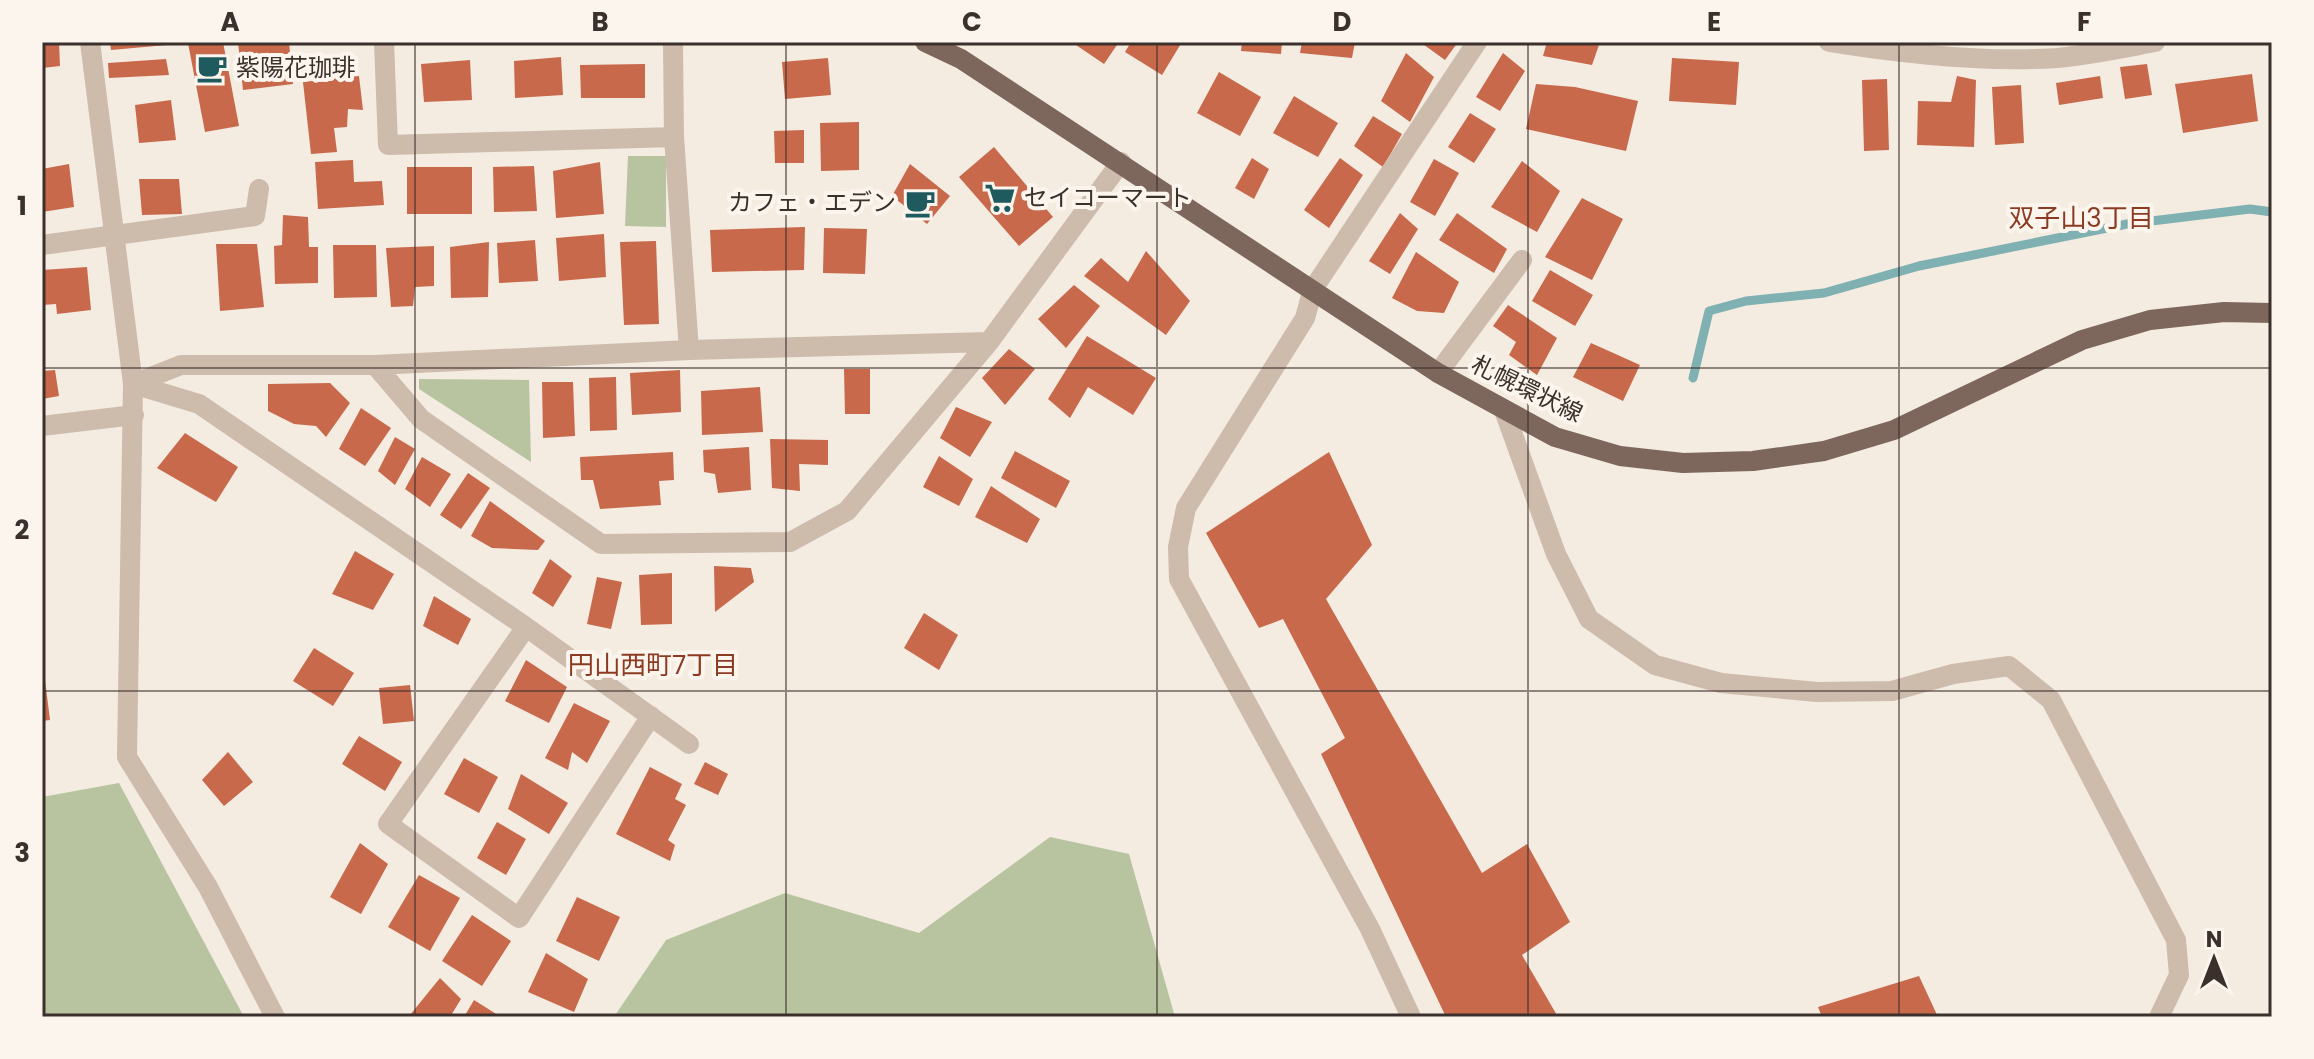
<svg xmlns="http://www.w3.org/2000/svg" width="2314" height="1059" viewBox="0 0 2314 1059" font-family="Poppins,'Noto Sans JP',sans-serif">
	<rect width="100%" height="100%" fill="#f4ebe1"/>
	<path fill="#b8c4a0" d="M628 156H666V227L625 226Z
		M419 379 529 380 531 462 419 389Z
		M119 783 244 1017H42V797Z
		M1050 837 1129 854 1175 1017H614L666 940 785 893 919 933Z"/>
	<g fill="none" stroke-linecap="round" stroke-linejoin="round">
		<path stroke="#7fb0b2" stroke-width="9" d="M1693 378 1709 311 1746 301 1824 293 1919 266 2127 224 2250 209 2272 212"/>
	</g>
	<path fill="#c8694b" d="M42 42H59L60 66 42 68Z
		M110 42H178V44L111 50Z
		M223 42 239 126 205 132 188 43Z
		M238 42H289L293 84 243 90Z
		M1078 42H1119L1104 64 1076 45Z
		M1131 42H1182L1162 75 1125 52Z
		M1242 42H1282L1281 54 1241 51Z
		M1302 42H1355L1352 58 1300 53Z
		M1420 42H1458L1445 60Z
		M1547 42H1600L1592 65 1543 56Z
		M1406 53 1434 77 1410 122 1381 101Z
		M1503 53 1525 71 1500 111 1476 97Z
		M561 57 563 95 515 98 514 61Z
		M828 58 831 95 785 99 782 62Z
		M1672 58 1739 62 1736 105 1669 101Z
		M166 59 169 75 109 78 108 63Z
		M470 60 472 100 424 102 421 64Z
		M645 64V98H581L580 65Z
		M2147 64 2152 95 2125 99 2120 67Z
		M1219 72 1261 97 1240 136 1197 113Z
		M2252 74 2258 121 2183 133 2175 84Z
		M359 76 363 110 348 109 347 127 334 128 337 152 311 154 303 82Z
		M1957 76 1976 80 1974 147 1917 145 1918 101 1951 102Z
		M2100 76 2103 98 2059 105 2056 83Z
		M1887 79 1889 150 1864 151 1862 80Z
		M1536 84 1575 87 1638 101 1626 151 1526 129Z
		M2021 85 2024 143 1995 145 1992 87Z
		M1294 96 1338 123 1318 157 1273 133Z
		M171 100 176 140 139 143 135 105Z
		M1470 113 1496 129 1474 163 1448 147Z
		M1373 116 1402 134 1383 167 1354 146Z
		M859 122V170L821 171 820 123Z
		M804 130V163H775L774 131Z
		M994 147 1053 217 1019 246 959 177Z
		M1252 158 1269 169 1254 199 1235 188Z
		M1340 158 1363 175 1329 228 1304 210Z
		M1434 159 1459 173 1435 216 1410 202Z
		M353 160 354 182 382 181 384 205 318 209 315 162Z
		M1522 161 1560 191 1537 232 1491 207Z
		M600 162 604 214 556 218 553 171Z
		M69 164 74 207 42 212V169Z
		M910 164 950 196 927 224 892 196Z
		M534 166 537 211 494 212 493 167Z
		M407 167H472V214H407Z
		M139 179H179L182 214 142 215Z
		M1582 198 1623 219 1592 280 1545 257Z
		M1400 213 1418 229 1390 274 1369 261Z
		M1457 213 1507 249 1494 273 1439 240Z
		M283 215 308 217 309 247H318V283L275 284 274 246 282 245Z
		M805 227 804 270 712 272 710 230Z
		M824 228 867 229 865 274 823 273Z
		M604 234 606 277 559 281 556 238Z
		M535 240 538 281 499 283 497 243Z
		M656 241 659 324 624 325 620 242Z
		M489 242 488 297 451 298 450 247Z
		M216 244H257L264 307 220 311Z
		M333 245H376L377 297 334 298Z
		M434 246V286L415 287 413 306 391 307 386 248Z
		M1146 251 1190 301 1166 335 1084 276 1101 258 1128 282Z
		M1416 252 1459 282 1444 313 1417 311 1392 298Z
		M87 267 91 310 57 314 56 304 42 305V270Z
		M1550 270 1593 295 1575 326 1532 301Z
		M1074 285 1100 306 1066 348 1038 319Z
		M1508 305 1557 338 1537 375 1509 355 1516 342 1493 326Z
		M1087 336 1156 378 1133 415 1088 387 1070 418 1048 399Z
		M1591 343 1640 365 1623 401 1573 377Z
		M1009 349 1035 369 1005 405 982 378Z
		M844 369H870V414H845Z
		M55 370 59 396 42 399V371Z
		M680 370 681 412 632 415 630 373Z
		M616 377 617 430 590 431 589 378Z
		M542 382H573L575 436 543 438Z
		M330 383 350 403 326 437 316 426 294 424 268 411V384Z
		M760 387 763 432 702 435 701 391Z
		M956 407 992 422 970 457 940 438Z
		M361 408 391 428 365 466 339 449Z
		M185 433 238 467 216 502 157 468Z
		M395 437 415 449 395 485 378 471Z
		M770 439 828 440V465L799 464 800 491 772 488Z
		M749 447 751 490 718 493 715 474 704 472 703 450Z
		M1015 451 1070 481 1056 508 1001 478Z
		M673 452 674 480 659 481 661 505 600 509 593 480H581L580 457Z
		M1329 452 1372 545 1326 599 1482 873 1527 844 1570 922 1522 955 1558 1017H1446L1321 754 1345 738 1283 619 1259 628 1206 533Z
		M939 456 973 479 959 506 923 487Z
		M422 457 451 474 430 507 405 489Z
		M468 473 490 488 461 529 440 515Z
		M991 486 1040 519 1027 543 975 517Z
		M490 501 545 541 538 550 492 548 471 536Z
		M355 551 394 574 373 610 332 594Z
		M550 559 572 576 553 607 532 593Z
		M714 566 751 568 754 582 715 612Z
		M672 573V624L641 625 639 575Z
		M597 577 622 582 611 629 587 624Z
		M434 596 471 619 458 645 423 626Z
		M924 613 958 635 939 670 904 648Z
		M314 648 354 673 333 706 293 681Z
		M526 660 567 687 549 723 505 701Z
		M44 672 50 720 42 721V673Z
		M410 685 414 721 383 724 379 688Z
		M574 703 610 721 587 763 572 752 568 770 545 758Z
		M359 736 402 762 385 791 342 764Z
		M228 752 253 782 224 806 202 780Z
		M464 758 498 777 479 813 444 794Z
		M705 762 728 774 718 795 694 784Z
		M650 767 682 784 675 799 686 805 668 840 675 845 670 861 616 834Z
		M521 774 568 803 549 834 508 809Z
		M497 822 526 839 506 875 477 858Z
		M360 843 388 864 361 914 330 897Z
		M419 875 460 898 430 951 388 927Z
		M577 897 620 917 599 961 556 941Z
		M472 915 511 941 482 986 442 961Z
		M546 953 588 979 574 1012 528 992Z
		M1919 976 1938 1017H1822L1818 1007Z
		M440 978 461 999 450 1017 410 1015Z
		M474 1000 501 1017H464Z"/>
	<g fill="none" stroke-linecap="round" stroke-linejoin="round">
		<path stroke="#cdbbac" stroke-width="20" d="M90 42 133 384 127 757 208 887 275 1017
			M384 42 388 145 674 137
			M673 42 674 137 689 350
			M1829 42C1903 54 1982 63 2057 58 2090 55 2123 48 2155 42
			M42 245 255 216 259 189
			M375 365 421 419 601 544 790 542 847 511 989 342 1121 162
			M1438 373 1522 260
			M133 384 181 365H375L689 350 989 342
			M133 384 199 404 526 627 689 744
			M1505 413 1556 554 1589 619 1655 665 1721 683 1817 692 1892 691 1953 674 2009 666 2051 700 2176 940 2179 975 2159 1017
			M42 426 134 415
			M526 627 388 824 519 918 651 716
			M1411 1017 1370 929 1179 579 1178 547 1186 508 1305 318 1313 289 1477 42"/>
		<path stroke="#7d675c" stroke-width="20" d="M925 42 961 59 1438 373 1555 437 1620 456 1683 463 1753 461 1824 451 1894 430 2082 340 2150 320 2224 312 2272 313"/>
	</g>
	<path fill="none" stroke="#3b302b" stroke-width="2" stroke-opacity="0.55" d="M415 42V1017M786 42V1017M1157 42V1017M1528 42V1017M1899 42V1017M42 368H2272M42 691H2272"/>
	<defs>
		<g id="cafe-bare" transform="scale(2.4)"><path d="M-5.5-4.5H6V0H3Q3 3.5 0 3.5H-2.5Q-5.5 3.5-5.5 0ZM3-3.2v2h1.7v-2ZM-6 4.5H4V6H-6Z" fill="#1f5a5e" stroke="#fbf5ee" stroke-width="2.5" paint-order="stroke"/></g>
		<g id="supermarket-bare" transform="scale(2.4)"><path d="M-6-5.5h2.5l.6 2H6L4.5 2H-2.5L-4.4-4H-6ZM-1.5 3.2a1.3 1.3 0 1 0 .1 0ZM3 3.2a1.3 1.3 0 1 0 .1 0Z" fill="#1f5a5e" stroke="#fbf5ee" stroke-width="2.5" paint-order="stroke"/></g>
	</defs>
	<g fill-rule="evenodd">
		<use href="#cafe-bare" x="212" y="68"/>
		<use href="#supermarket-bare" x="1000" y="198"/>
		<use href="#cafe-bare" x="920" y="203"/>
	</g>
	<g text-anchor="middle" stroke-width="8" stroke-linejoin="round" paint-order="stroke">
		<g font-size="24" fill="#3b302b" stroke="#fbf5ee" text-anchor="start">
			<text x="236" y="76">紫陽花珈琲</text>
			<text x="1024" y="206">セイコーマート</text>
			<text x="896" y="211" text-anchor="end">カフェ・エデン</text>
		</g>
		<g font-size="24" fill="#3b302b" stroke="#fbf5ee">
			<text transform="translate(1527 389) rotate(26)" y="8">札幌環状線</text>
		</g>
		<g font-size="26" fill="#8c3b22" stroke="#fbf5ee">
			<text x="2081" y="227">双子山3丁目</text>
			<text x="653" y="674">円山西町7丁目</text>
		</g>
	</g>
	<rect width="2314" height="1059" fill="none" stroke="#fbf5ee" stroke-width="88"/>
	<g transform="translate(2214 959)" stroke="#fbf5ee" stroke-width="6" paint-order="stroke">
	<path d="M0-6L14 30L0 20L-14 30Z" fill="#3b302b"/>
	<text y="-12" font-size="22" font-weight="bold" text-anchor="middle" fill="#3b302b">N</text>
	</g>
	<rect x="44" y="44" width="2226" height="971" fill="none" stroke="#3b302b" stroke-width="3"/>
	<g font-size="26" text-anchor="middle" font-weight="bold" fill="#3b302b">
		<text x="230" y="31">A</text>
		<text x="600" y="31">B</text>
		<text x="972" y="31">C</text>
		<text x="1342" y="31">D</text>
		<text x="1714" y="31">E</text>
		<text x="2084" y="31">F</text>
		<text x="22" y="215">1</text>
		<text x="22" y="539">2</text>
		<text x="22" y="862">3</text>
	</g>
</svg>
